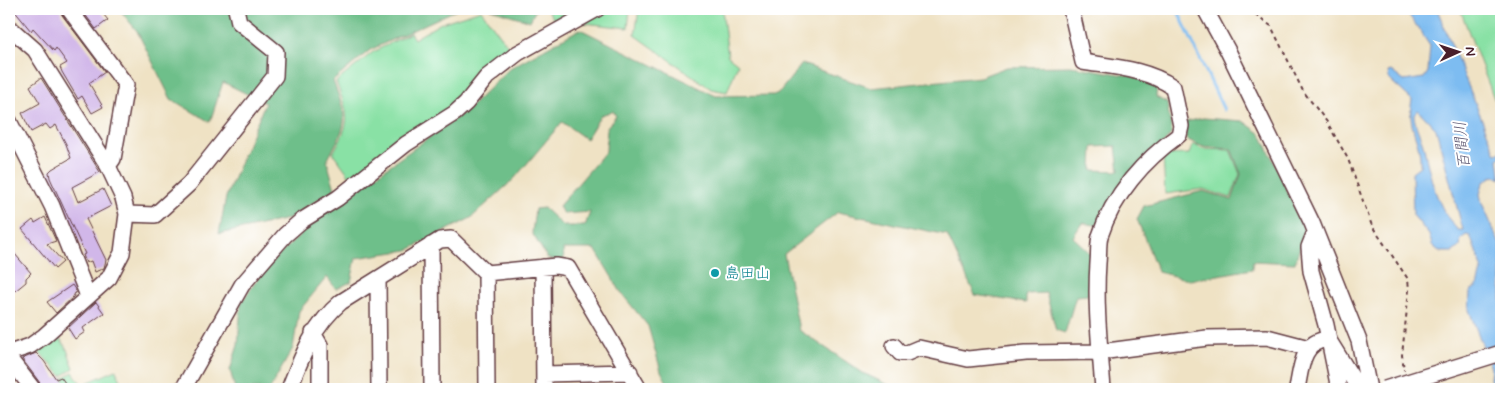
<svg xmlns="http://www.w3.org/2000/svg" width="1510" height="398" viewBox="0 0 1510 398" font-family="Mynerve,'Klee One',sans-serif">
	<rect width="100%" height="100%" fill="#fff"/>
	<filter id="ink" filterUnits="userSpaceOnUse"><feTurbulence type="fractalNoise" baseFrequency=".02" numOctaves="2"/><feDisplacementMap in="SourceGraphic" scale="10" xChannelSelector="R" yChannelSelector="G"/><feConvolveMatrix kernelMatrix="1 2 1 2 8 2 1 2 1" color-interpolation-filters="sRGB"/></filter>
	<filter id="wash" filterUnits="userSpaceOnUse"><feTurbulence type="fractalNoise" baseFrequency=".0096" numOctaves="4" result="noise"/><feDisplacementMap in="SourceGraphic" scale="20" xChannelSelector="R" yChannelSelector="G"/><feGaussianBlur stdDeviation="1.12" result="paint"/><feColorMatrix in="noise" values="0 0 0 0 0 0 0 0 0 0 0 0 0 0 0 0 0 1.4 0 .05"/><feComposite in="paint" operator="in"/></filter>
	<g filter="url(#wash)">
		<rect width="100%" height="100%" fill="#efe2c4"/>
		<path fill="#89e1a5" stroke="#6a8068" d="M547 9H588L559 27Z
			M605 9H630L628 28 584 23Z
			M639 9H722L728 56 738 64 727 92 711 89 635 35Z
			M1460 9H1501V117Z
			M481 10 512 51 458 102 352 179 333 153C352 119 349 117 336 82L373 52 410 33 414 39 441 23Z
			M1193 144 1202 149 1230 150 1240 174 1231 198 1203 189 1165 194 1163 155 1189 154Z
			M56 333 66 347 74 368 62 376 36 349Z
			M116 370 125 389H69L63 378 73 372 82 385Z"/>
		<path fill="#6ebf8a" stroke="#5c6f5a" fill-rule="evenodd" d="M119 9H458L370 50 333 81C350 124 347 122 327 161L335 189 288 219 219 234 226 197 265 103 223 82 210 122 171 99 137 31Z
			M491 9H536L530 21Z
			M580 29 716 96 777 95 802 64 871 88 980 77 1007 67 1071 66 1131 76 1157 84 1156 97 1167 103 1172 133 1100 222 1095 225 1082 223 1073 237 1090 253 1088 295 1076 296 1065 333 1056 330 1046 293 1026 294V303L975 295 947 235 838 212 784 254 799 330 863 373 897 389H682L677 385 669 386 661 371 648 326 622 294 595 249H563L564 261 548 259 532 233 535 209 544 208 563 226H585L590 212 563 214 559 206 606 151 607 127 616 116 613 111 601 115 586 139 562 122 514 179 471 218 408 250 356 258 351 282 336 289 327 277 299 311 293 348 270 389H235L230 370 238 345 241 303 259 277 279 255 322 214 466 111 510 68ZM1116 146 1119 171 1092 170 1093 147Z
			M1203 118 1243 121 1261 134 1303 224 1304 234 1295 263 1253 261 1252 269 1190 280 1158 272 1137 219 1144 206 1203 191 1232 200 1241 174 1231 149 1203 147 1186 139 1185 122Z"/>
		<path fill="#7dbcf1" stroke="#646e8e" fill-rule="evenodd" d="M1400 9H1437L1496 154 1501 152V157L1498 159 1501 179 1496 176 1491 177 1483 183 1480 194 1482 203 1501 247V389H1493L1490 379 1491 368 1469 310 1470 292 1477 286 1482 267 1470 236 1466 235 1461 239 1460 246 1453 252H1440L1432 245 1429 235 1413 215 1412 172 1420 166C1422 140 1406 128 1412 100L1389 79 1388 72 1391 71 1404 81 1424 78 1428 72 1430 46 1412 19ZM1418 110 1436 129 1463 230H1458C1437 209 1430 176 1424 148 1421 136 1415 127 1414 115Z"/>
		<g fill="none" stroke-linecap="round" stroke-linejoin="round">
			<path stroke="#7dbcf1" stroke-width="3" d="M1177 9 1224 110"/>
		</g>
		<g id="blocks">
			<path fill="#d1b7e9" d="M13 9H60L62 15 105 72 89 83 103 107 92 113 82 96 78 99 62 72 60 67 67 63 56 48 54 51 33 28 31 31Z
				M81 9H99L108 20 96 29Z
				M41 78 100 172 72 187 78 202 103 189 111 206 86 219 106 260 104 268 95 272 91 261 86 263 83 255 85 254 50 178 49 172 52 169 71 158 66 144 56 125 50 129 46 124 31 132 22 113 40 103 30 86Z
				M45 217 56 241 47 244 63 262 55 269 22 229 33 220 35 223Z
				M9 247 31 273 26 278V282L15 291 9 284Z
				M72 285 76 291 73 297 56 313 47 302Z
				M96 302 104 313 83 328 85 332 75 339 68 328Z
				M36 353 44 361 56 379 61 377 69 389H42L40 383 22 359Z"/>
		</g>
	</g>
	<g filter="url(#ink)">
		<use href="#blocks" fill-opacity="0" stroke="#633c42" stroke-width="1"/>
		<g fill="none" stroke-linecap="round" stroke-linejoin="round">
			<g stroke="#633c42" stroke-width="18">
				<path id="minor" d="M69 9 126 85 113 159 108 166
					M1071 9 1083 62C1113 67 1147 69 1173 87L1181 126 1179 135C1144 160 1113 195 1100 236 1098 244 1099 254 1098 263 1095 305 1100 348 1103 389
					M1205 9 1228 51 1312 223 1359 341 1369 389
					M9 27 35 50 108 166 123 198 127 214 122 253 109 278 44 336 30 346 9 353
					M9 121 52 206 88 296
					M127 214 155 215 189 184 275 76 276 52 239 22 236 9
					M1315 232 1309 247 1311 271 1326 325 1339 389
					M431 245 432 389
					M543 267 544 389
					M486 273 556 266 568 268 639 389
					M378 279 379 389
					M313 333 320 345V389
					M894 346 900 353H907L919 348 968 359 1026 353 1100 352 1207 338 1267 337 1309 348
					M9 358 33 389
					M544 374 630 372
					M183 389 242 285 285 235 301 221 338 198 406 144 455 113 466 103 487 77 518 53 597 9
					M289 389C302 356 313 326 341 302L440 240 451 239 486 273 487 389
					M1297 389C1301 368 1302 341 1328 339L1359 389"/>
			</g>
			<path stroke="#633c42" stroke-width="2" stroke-dasharray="4 4" stroke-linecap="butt" d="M1249 9 1271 26 1303 91 1327 122 1348 159 1372 226 1408 279 1409 290 1402 355 1404 370"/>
			<use href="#minor" stroke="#fff" stroke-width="15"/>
			<g stroke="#633c42" stroke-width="18" stroke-linecap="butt">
				<path id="minor-bridge" d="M1385 389 1501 353"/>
			</g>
			<use href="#minor-bridge" stroke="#fff" stroke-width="15"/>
		</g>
	</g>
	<circle fill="#0f9aa8" stroke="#fff" stroke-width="2" cx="715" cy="273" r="5"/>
	<g text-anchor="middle" stroke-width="4" stroke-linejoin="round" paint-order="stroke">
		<g font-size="15" fill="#0d838f" stroke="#fff" text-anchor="start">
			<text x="725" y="278">島田山</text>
		</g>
		<g font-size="16" font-style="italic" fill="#5c5670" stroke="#fff">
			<text transform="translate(1461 145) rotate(-96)" y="6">百間川</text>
		</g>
	</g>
	<rect width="1510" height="398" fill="none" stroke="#fff" stroke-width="30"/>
	<g transform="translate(1458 52) rotate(87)" stroke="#ffffff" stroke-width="4" paint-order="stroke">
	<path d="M0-4L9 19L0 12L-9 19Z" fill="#4a1f2b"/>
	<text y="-8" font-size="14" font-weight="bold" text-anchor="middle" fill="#4a1f2b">N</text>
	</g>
</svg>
